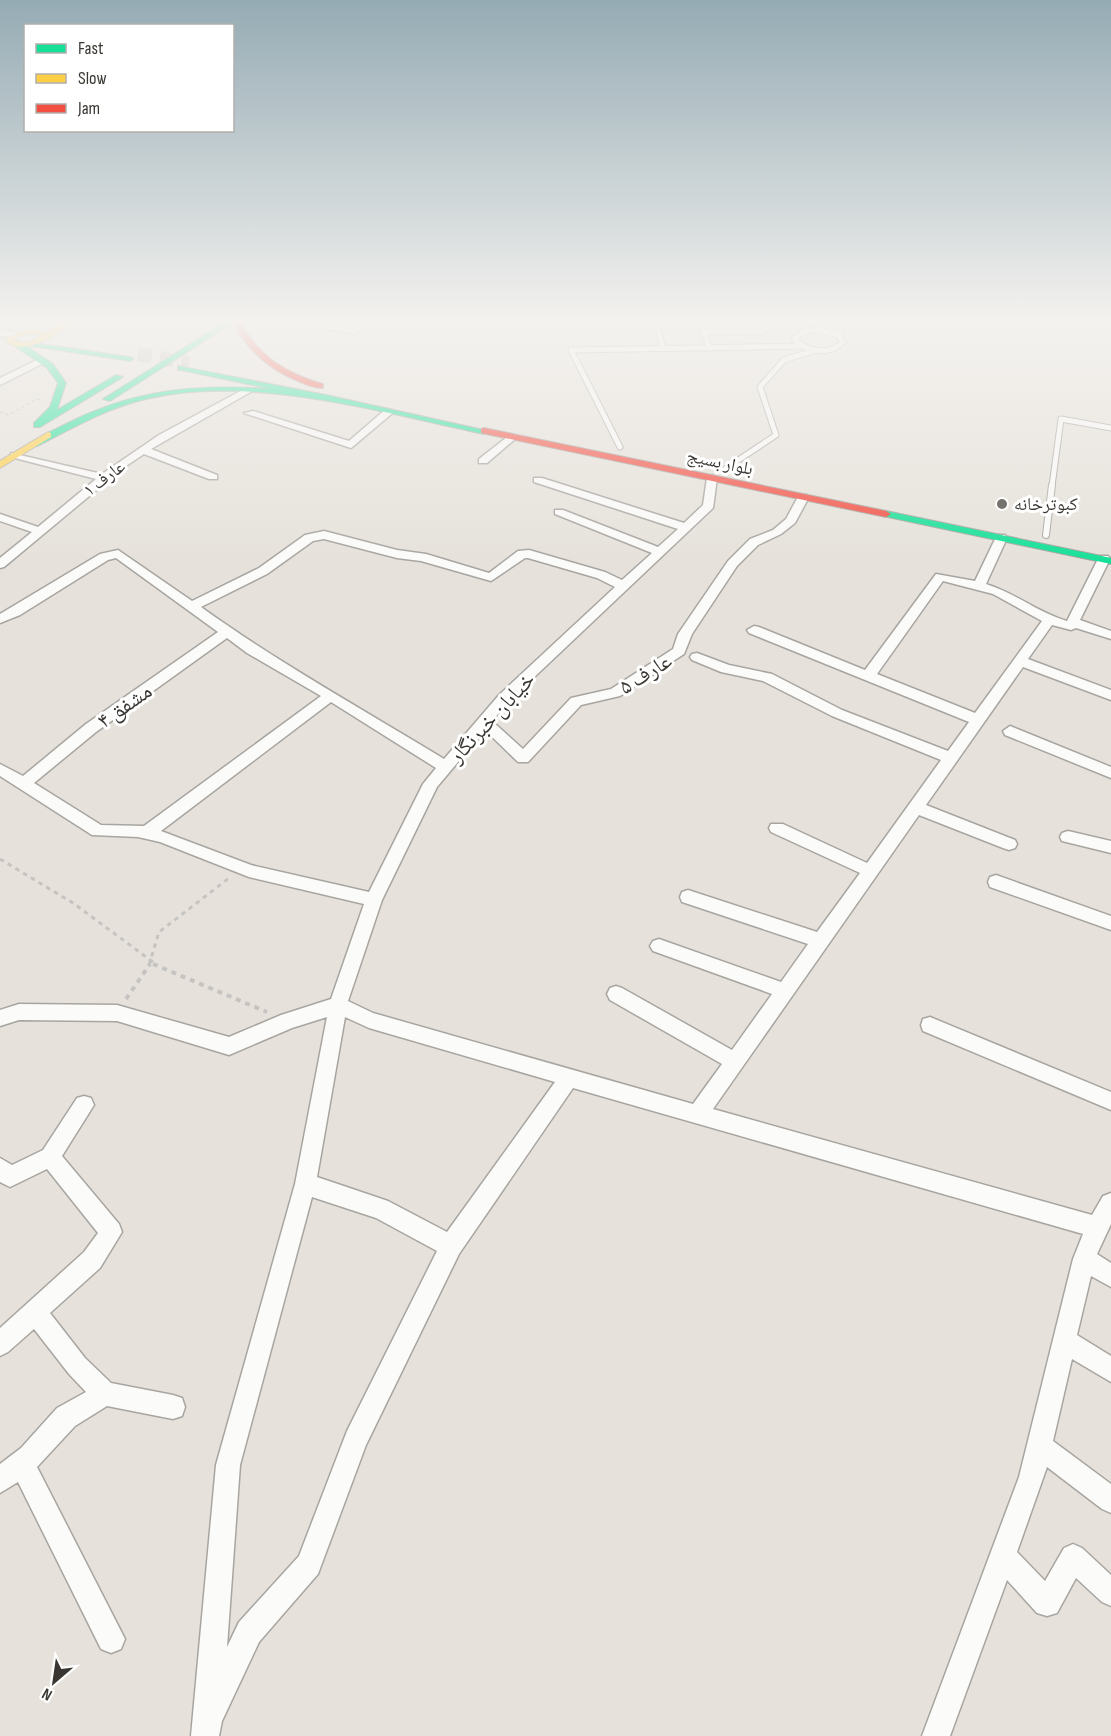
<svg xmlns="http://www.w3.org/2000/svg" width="1111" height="1736" viewBox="0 0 1111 1736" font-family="'Sofia Sans Condensed','Noto Naskh Arabic',sans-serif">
	<rect width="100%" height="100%" fill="#e6e2db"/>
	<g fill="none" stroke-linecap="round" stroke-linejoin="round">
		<path stroke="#c4c0b9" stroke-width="14" stroke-dasharray="14 8" stroke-linecap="butt" d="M138 354 189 363"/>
		<g stroke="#a8a5a0" stroke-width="7">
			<path id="lane-far1" d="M269 319 355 331 373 319
				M460 319H466
				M656 319 663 349
				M698 319 710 349
				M820 330 839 336 843 342C829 356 807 352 794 339L804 331Z
				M703 332H761L777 319
				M837 335 847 319
				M620 447 571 350 801 346
				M725 469 776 435 760 387 784 360 816 350
				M1052 486 1061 419 1111 428"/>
		</g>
		<g stroke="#a8a5a0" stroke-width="8">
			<path id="lane" d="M1046 535 1052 485"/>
		</g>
		<g stroke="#a8a5a0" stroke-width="3">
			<path id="street" d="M0 330 18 331 22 334 18 337 0 336Z
				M41 358 46 361 44 363 0 385V378Z
				M246 388 254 390 151 449 217 475V479H209L144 454 123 468 4 567 0 568V558L32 532 0 521V514L38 527 96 479 11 457V453L102 474 159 435Z
				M386 409 395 411 351 448 244 413 253 411 349 441Z
				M511 434 516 437 515 439 487 463H479V459Z
				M712 475 717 478 713 508 509 701 492 721 523 749 571 698 611 689 673 649 678 634 728 561 750 539 773 530 786 519 799 495H807L809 497 795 523 781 534 758 545 737 566 692 634 684 654 620 696 581 705 528 762H518L485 730 437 787 382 900 348 1001 373 1013 693 1104 722 1064 610 1000 607 994 610 988 616 986 622 988 732 1050 772 994 653 951 650 946 653 941 659 939 781 982 808 944 682 902 680 897 682 892 688 890 817 932 860 873 771 832 769 828 771 824H783L867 863 941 760 832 716 763 681 721 672 692 660 690 657 692 654 697 653 729 665 772 674 842 710 948 751 969 722 749 633 747 630 754 626 759 627 865 670 936 574 975 581 997 535H1005L1007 538 986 584C1015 593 1039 613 1067 621L1098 559 1100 556H1108L1110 559 1080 620 1111 631V639L1076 628 1071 630 1052 625 1028 659 1111 690V700L1023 667 926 805 1015 840 1017 844 1015 848 1009 850 1003 848 919 815 713 1109 1092 1215 1103 1196 1111 1193V1224L1097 1254 1111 1263V1287L1091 1276 1077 1335 1111 1356V1382L1072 1359 1053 1441 1111 1484V1513L1102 1509 1047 1467 1017 1552 1045 1581 1064 1548 1073 1544 1082 1548 1111 1575V1606L1102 1602 1076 1578 1057 1613 1047 1616 1037 1613 1007 1580 950 1736H922L1019 1477 1073 1259 1083 1234 573 1088 459 1254 366 1445 318 1574 259 1642 222 1721 219 1736H191L216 1465 295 1184 327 1017 292 1028 229 1055 117 1021 19 1020 0 1026V1010L19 1004 117 1005 229 1037 281 1015 331 999 364 904 249 877 160 842 138 837 92 835 0 776V764L23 776 86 724 218 632 116 558 108 560 20 615 0 623V614L100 554 118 550 192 601 259 568 305 535 324 531 397 550 426 554 489 573 518 551 529 550 605 572 622 580 652 553 555 514V510H563L658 547 678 529 534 482V478H542L684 523 703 505 707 478ZM324 539 397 558 421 561 491 581 525 558H528L597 578 615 587 499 695 444 759C362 709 279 663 201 607L267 574 313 541ZM943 581 993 594 1042 621 975 713 877 674ZM227 638 247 653 321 696 144 826 101 825 34 783 96 732ZM331 702 436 768 423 784 369 892 251 865 161 831ZM345 1017 369 1028 555 1082 447 1232 388 1201 317 1177ZM312 1197 376 1218 437 1251 347 1431 299 1556 239 1622 227 1647 240 1465Z
				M1010 726 1111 767V778L1005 735 1003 731Z
				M1068 831 1111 841V853L1062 841 1060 837 1062 833Z
				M996 875 1111 916V930L990 887 988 882 990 877Z
				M930 1017 1111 1092V1110L923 1031 921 1025 923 1019Z
				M84 1096 91 1098 94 1105 62 1156 119 1224 122 1232 100 1268 50 1313 85 1358 111 1383 173 1395 182 1398 185 1407 182 1416 173 1419 107 1406 75 1426 37 1467 125 1639 121 1649 111 1653 101 1649 18 1482 0 1493V1464L21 1448 57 1408 86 1392 69 1374 34 1329 8 1352 0 1356V1328L84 1252 98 1233 47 1169 10 1187 0 1182V1158L12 1165 43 1150 77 1098Z"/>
		</g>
		<g stroke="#a8a5a0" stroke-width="2">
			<path id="fast" d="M161 319H176L173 321Z
				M230 319H239L110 401 103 399Z
				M28 342 130 357 134 359 130 361 31 346 27 344Z
				M16 343H22L53 364 66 383 57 410 116 375 123 377 40 427H34V423L50 407 58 383 47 368 16 347Z
				M178 366 326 395 488 431 484 434C379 412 252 374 146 399 107 408 73 428 37 446L30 444C40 436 54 430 66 424 135 389 196 384 272 389L181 370H178Z
				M886 511 1111 558V564L883 516V512Z"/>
		</g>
		<g stroke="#a8a5a0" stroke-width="2">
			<path id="slow" d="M68 319H77C59 333 27 358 5 341 16 331 31 326 45 333ZM35 333 40 336 28 343 14 341 20 336Z
				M48 432 51 433V437L0 468V461Z"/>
		</g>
		<g stroke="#a8a5a0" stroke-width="2">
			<path id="jam" d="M240 319H247L244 328C262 359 289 374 323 384V388C315 388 307 385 300 382 272 371 251 354 236 328Z
				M484 428 886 511 891 514 886 517 481 433V429Z"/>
		</g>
		<path stroke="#c6c4c2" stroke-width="1.5" stroke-dasharray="3 3" stroke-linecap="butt" d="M0 412 8 415 37 399 41 400"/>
		<path stroke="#c6c4c2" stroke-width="3" stroke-dasharray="4.5 4.5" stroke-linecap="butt" d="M0 859 73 903 157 965
			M149 965 159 932 229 878"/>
		<path stroke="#c6c4c2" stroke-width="4" stroke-dasharray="5 5" stroke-linecap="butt" d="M153 964 267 1012
			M126 999 150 964"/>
		<use href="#lane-far1" stroke="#fbfbfa" stroke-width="5"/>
		<use href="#lane" stroke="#fbfbfa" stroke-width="6"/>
		<use href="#street" fill="#fbfbfa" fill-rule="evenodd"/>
		<use href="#fast" fill="#16e098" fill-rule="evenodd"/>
		<use href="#slow" fill="#ffcf43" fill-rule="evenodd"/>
		<use href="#jam" fill="#f24e42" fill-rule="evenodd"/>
	</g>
	<linearGradient id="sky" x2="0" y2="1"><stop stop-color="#95abb4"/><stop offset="0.57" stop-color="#f4f2ef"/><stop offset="1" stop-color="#f4f2ef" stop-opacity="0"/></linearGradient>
	<rect width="1111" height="562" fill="url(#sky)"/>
	<circle fill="#76736d" stroke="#fff" stroke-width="2" cx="1002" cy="504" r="6"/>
	<g text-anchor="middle" stroke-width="6" stroke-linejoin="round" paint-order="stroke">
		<g font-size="18" fill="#3a3732" stroke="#fff">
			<text transform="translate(720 462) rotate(12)" y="6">بلوار بسیج</text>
			<text transform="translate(104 478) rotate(-37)" y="6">عارف ۱</text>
		</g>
		<g font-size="18" fill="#3a3732" stroke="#fff" text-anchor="start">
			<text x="1014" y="510">کبوترخانه</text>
		</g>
		<g font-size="22" fill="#3a3732" stroke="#fff">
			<text transform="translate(645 673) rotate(-32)" y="8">عارف ۵</text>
			<text transform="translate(124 705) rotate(-35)" y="8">مشفق ۴</text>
			<text transform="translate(491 717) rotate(-47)" y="8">خیابان خبرنگار</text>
		</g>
	</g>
	<rect x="24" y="24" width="210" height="108" fill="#ffffff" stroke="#b0afad" stroke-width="1.5"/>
	<rect x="36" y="44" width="30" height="9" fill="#16e098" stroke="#b0afad" stroke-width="1.5"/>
	<text x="78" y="54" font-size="18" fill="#3a3732">Fast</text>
	<rect x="36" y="74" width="30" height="9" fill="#ffcf43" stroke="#b0afad" stroke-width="1.5"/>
	<text x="78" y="84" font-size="18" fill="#3a3732">Slow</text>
	<rect x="36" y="104" width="30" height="9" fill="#f24e42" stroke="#b0afad" stroke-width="1.5"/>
	<text x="78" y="114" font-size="18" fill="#3a3732">Jam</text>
	<g transform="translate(54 1682) rotate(209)" stroke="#ffffff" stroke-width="4.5" paint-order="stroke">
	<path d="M0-4.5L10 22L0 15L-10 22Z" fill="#3a3732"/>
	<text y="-9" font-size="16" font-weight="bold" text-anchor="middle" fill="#3a3732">N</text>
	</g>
</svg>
